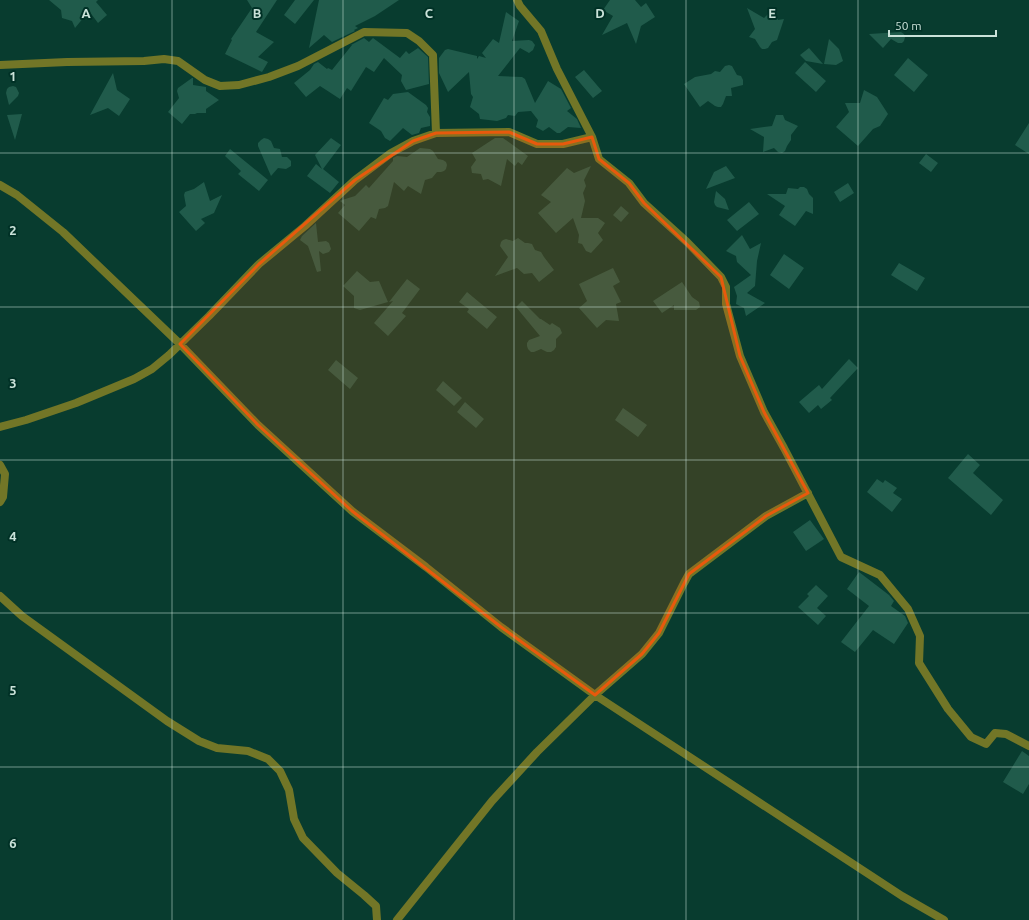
<svg xmlns="http://www.w3.org/2000/svg" width="1029" height="920" viewBox="0 0 1029 920" font-family="Ubuntu,sans-serif">
	<rect width="100%" height="100%" fill="#083c2f"/>
	<path fill="#205b4b" d="M49 0H98L96 2 107 15 98 23 89 11 75 28 72 21 62 18 61 10Z
		M247 0H277L256 32 274 42 258 57 268 62 262 72 225 54 232 40 231 39 252 8Z
		M295 0H314L295 24 284 15Z
		M319 0H399L375 16 355 26 358 28 354 30 355 31 332 42 324 35 309 48Z
		M610 0H635L641 7 646 3 655 17 641 26 636 44 627 23 602 35 613 16 603 10Z
		M747 8 764 18 773 9 778 20 784 19 777 40 772 42 768 48 765 49H762L760 47 755 39 749 37 755 29Z
		M506 12 519 21 512 41 529 40 532 41 535 45 533 50 529 53 520 48 498 76 522 77 525 79 535 103 548 81 561 89 571 108 567 111 577 119 581 128 568 127 560 133H557L549 127 543 131 536 127 538 120 531 111 518 112 515 116 508 115 506 118 497 121 480 119 479 114 470 107 473 97 471 94 469 72 448 92 439 73V58L445 50 448 49 477 56V59L479 56 486 58 482 53 493 39 499 43Z
		M901 32 904 34 905 37 904 41 902 43H898L891 39 883 48 869 34Z
		M364 38 369 42 373 38 400 58 406 51 409 54 418 48 428 57 429 84 406 90 401 81 402 75 384 58 374 72 366 67 351 91 347 88 340 99 320 86 306 97 294 83 310 70 314 64 318 62 327 69 328 68 332 70 352 45H351Z
		M829 39 839 49 843 61 836 65 824 64Z
		M809 48 823 64 806 61 800 55Z
		M908 58 928 75 914 92 894 75Z
		M805 62 826 81 816 92 795 73Z
		M729 65 732 66 737 75 741 76 743 80V85L731 88 732 96H726L723 104 721 107H718L715 106 708 101 700 107 684 84 695 77 711 74 715 71 720 72 725 66Z
		M584 70 602 91 593 98 575 77Z
		M113 73 117 90 130 99 119 116 108 108 90 115Z
		M192 78H193V85L206 87V91L219 100 206 109V113H197L195 114H190L182 124 168 112 179 98 177 91 178 88Z
		M13 86 16 87 19 93 18 96 9 105 6 93 7 89 9 87Z
		M864 90 877 97 888 114 880 126 873 129 858 146 836 127 849 112 845 103H860Z
		M408 92 426 105 428 108 427 112 430 117V126L421 128 419 133 412 135 403 128 390 141 385 138 381 131 369 123 384 98 388 100 393 94Z
		M22 114 15 140 7 115Z
		M776 115H783L785 120 798 126 791 135V140L787 146 785 151 782 153 778 152 774 148 763 152 764 137 750 129 772 126Z
		M1029 123V154L1015 145Z
		M264 138 268 139 271 141 274 148 280 149 282 157H287L291 161V166L286 169 278 168 271 176 258 146V143L261 140Z
		M331 138 341 145 323 169 339 182 330 193 307 176 316 164 322 169 315 155Z
		M495 138H503L528 156 522 165 518 162 515 166 507 159 501 186 488 179 483 180 481 174 472 173 471 167 476 160 472 153Z
		M420 148 430 149 433 151 438 159 443 160 446 162 447 165 446 169 444 171 441 172H437L432 178 425 180 421 194 408 186 404 191 394 182 388 206 385 208 379 209 376 219 371 217 359 231 338 213 345 205 340 201 342 200 355 196 366 185 369 188 393 161V158L397 156 407 157Z
		M230 149 268 180 259 191 238 174 241 171 225 156Z
		M926 154 938 163 931 172 919 163Z
		M591 166 584 180 586 186 583 193 585 201 581 218H598L605 223 598 233 603 240 591 253 586 251 582 244 578 243 579 235 573 218 556 233 538 213 551 202 541 195 567 168 574 173Z
		M726 166 735 178 706 189 714 172Z
		M204 182 210 201 222 195 214 213 201 219 205 223 196 231 179 212 186 206 184 195 185 192 194 189Z
		M848 183 854 193 840 202 834 192Z
		M800 187H804L807 189 809 194 813 198V214L806 211 795 226 779 215 785 206 767 194H786L788 188 798 189Z
		M716 191 725 199 729 210 717 207 715 205 714 202Z
		M749 202 759 214 737 231 727 220Z
		M621 206 629 213 621 222 613 215Z
		M316 223 318 242 326 241 329 243 331 249 329 252 323 254 319 251 321 271 317 272 308 246 300 240 302 236Z
		M742 235 750 249 761 243 757 261 755 286 747 293 765 303 746 316 744 308 736 304 737 296 734 287 751 275 737 262 736 256 726 251Z
		M518 238 525 243H528L532 244 535 250 541 252 544 257 554 270 539 282 532 273 524 274 517 268 495 276 508 257 500 246 501 242 503 240 506 239 513 241Z
		M784 254 804 268 789 289 770 275Z
		M899 263 925 278 917 291 891 275Z
		M613 268 620 282 613 286 621 302 616 304 619 321 606 320 597 328 579 308 587 301 579 284Z
		M357 271 370 282 379 281 388 302 360 310 354 308V296L343 286Z
		M407 279 420 289 402 313 406 316 388 336 374 323 393 301 389 302Z
		M682 282 692 297 699 302 700 307 696 310H674V305L662 313 653 301Z
		M467 292 497 317 487 329 467 312 469 309 459 302Z
		M522 301 540 319H541L550 325 552 323 560 328 562 333 556 339V347L554 350 551 352H547L541 349 534 352H531L528 349 527 346V343L529 340 540 336 516 307Z
		M849 359 858 368 830 398 832 400 821 409 818 405 809 413 799 402 819 385 822 389Z
		M336 360 358 378 350 389 328 370Z
		M443 381 462 398 454 406 436 390Z
		M465 402 484 419 476 428 457 412Z
		M623 408 647 425 638 437 615 420Z
		M968 454 980 465 973 473 1003 500 991 515 948 478Z
		M877 479 883 483 885 480 897 488 893 493 902 499 892 512 867 492Z
		M810 520 824 539 806 551 793 532Z
		M859 572 889 595 894 601 891 606 905 616 908 623 894 644 873 630 855 652 841 642 869 606 847 589Z
		M816 585 828 596 817 608 826 616 818 625 798 607 809 596 807 594Z
		M1022 751 1029 756V784L1023 794 1003 782Z"/>
	<g fill="none" stroke-linecap="round" stroke-linejoin="round">
		<path stroke="#727627" stroke-width="8" d="M517 0 520 6 541 31 557 69 592 137 599 159 629 183 644 203 687 242 721 277 726 287V304L740 356 764 412 784 448 841 557 880 575 908 609 920 636 919 663 948 709 971 737 986 744 995 733 1006 734 1029 746
			M0 65 67 62 144 61 164 59 178 61 205 80 220 86 239 85 269 77 298 66 364 32 407 33 419 41 433 55 436 133
			M0 185 17 195 63 232 180 344 258 425 352 511 426 567 501 627 595 695 902 896 944 920
			M0 427 26 420 76 403 134 379 152 369 169 355 209 316 259 264 305 226 355 180 391 153 413 141 436 133 509 132 537 144H563L592 137
			M0 465 5 474 3 497 0 502
			M0 596 22 616 167 721 199 741 217 748 248 751 268 759 280 771 289 790 294 819 303 838 337 873 364 895 376 906 377 920
			M397 920 492 801 537 752 595 695 642 654 659 633 684 583 689 574 766 516 808 493"/>
	</g>
	<path fill="#e8590c" fill-opacity="0.2" stroke="#e8590c" stroke-width="3" stroke-linejoin="round" d="M509 132 537 144H563L592 137 599 159 629 183 644 203 721 277 740 356 764 412 808 493 766 516 689 574 659 633 642 654 595 695 501 627 352 511 258 425 180 344 259 264 355 180 413 141 436 133Z"/>
	<path fill="none" stroke="#cae2d9" stroke-width="1" stroke-opacity="0.55" d="M172 0V920M343 0V920M514 0V920M686 0V920M858 0V920M0 153H1029M0 307H1029M0 460H1029M0 613H1029M0 767H1029"/>
	<g font-size="13" text-anchor="middle" font-weight="bold" fill="#cae2d9" stroke="#003126" stroke-width="4" stroke-linejoin="round" paint-order="stroke">
		<text x="86" y="18">A</text>
		<text x="257" y="18">B</text>
		<text x="429" y="18">C</text>
		<text x="600" y="18">D</text>
		<text x="772" y="18">E</text>
		<text x="13" y="81">1</text>
		<text x="13" y="235">2</text>
		<text x="13" y="388">3</text>
		<text x="13" y="541">4</text>
		<text x="13" y="695">5</text>
		<text x="13" y="848">6</text>
	</g>
	<path d="M889 30v6h107v-6" fill="none" stroke="#cae2d9" stroke-width="2"/>
	<text x="895" y="30" font-size="12" fill="#cae2d9" stroke="#003126" stroke-width="3" paint-order="stroke">50 m</text>
</svg>
